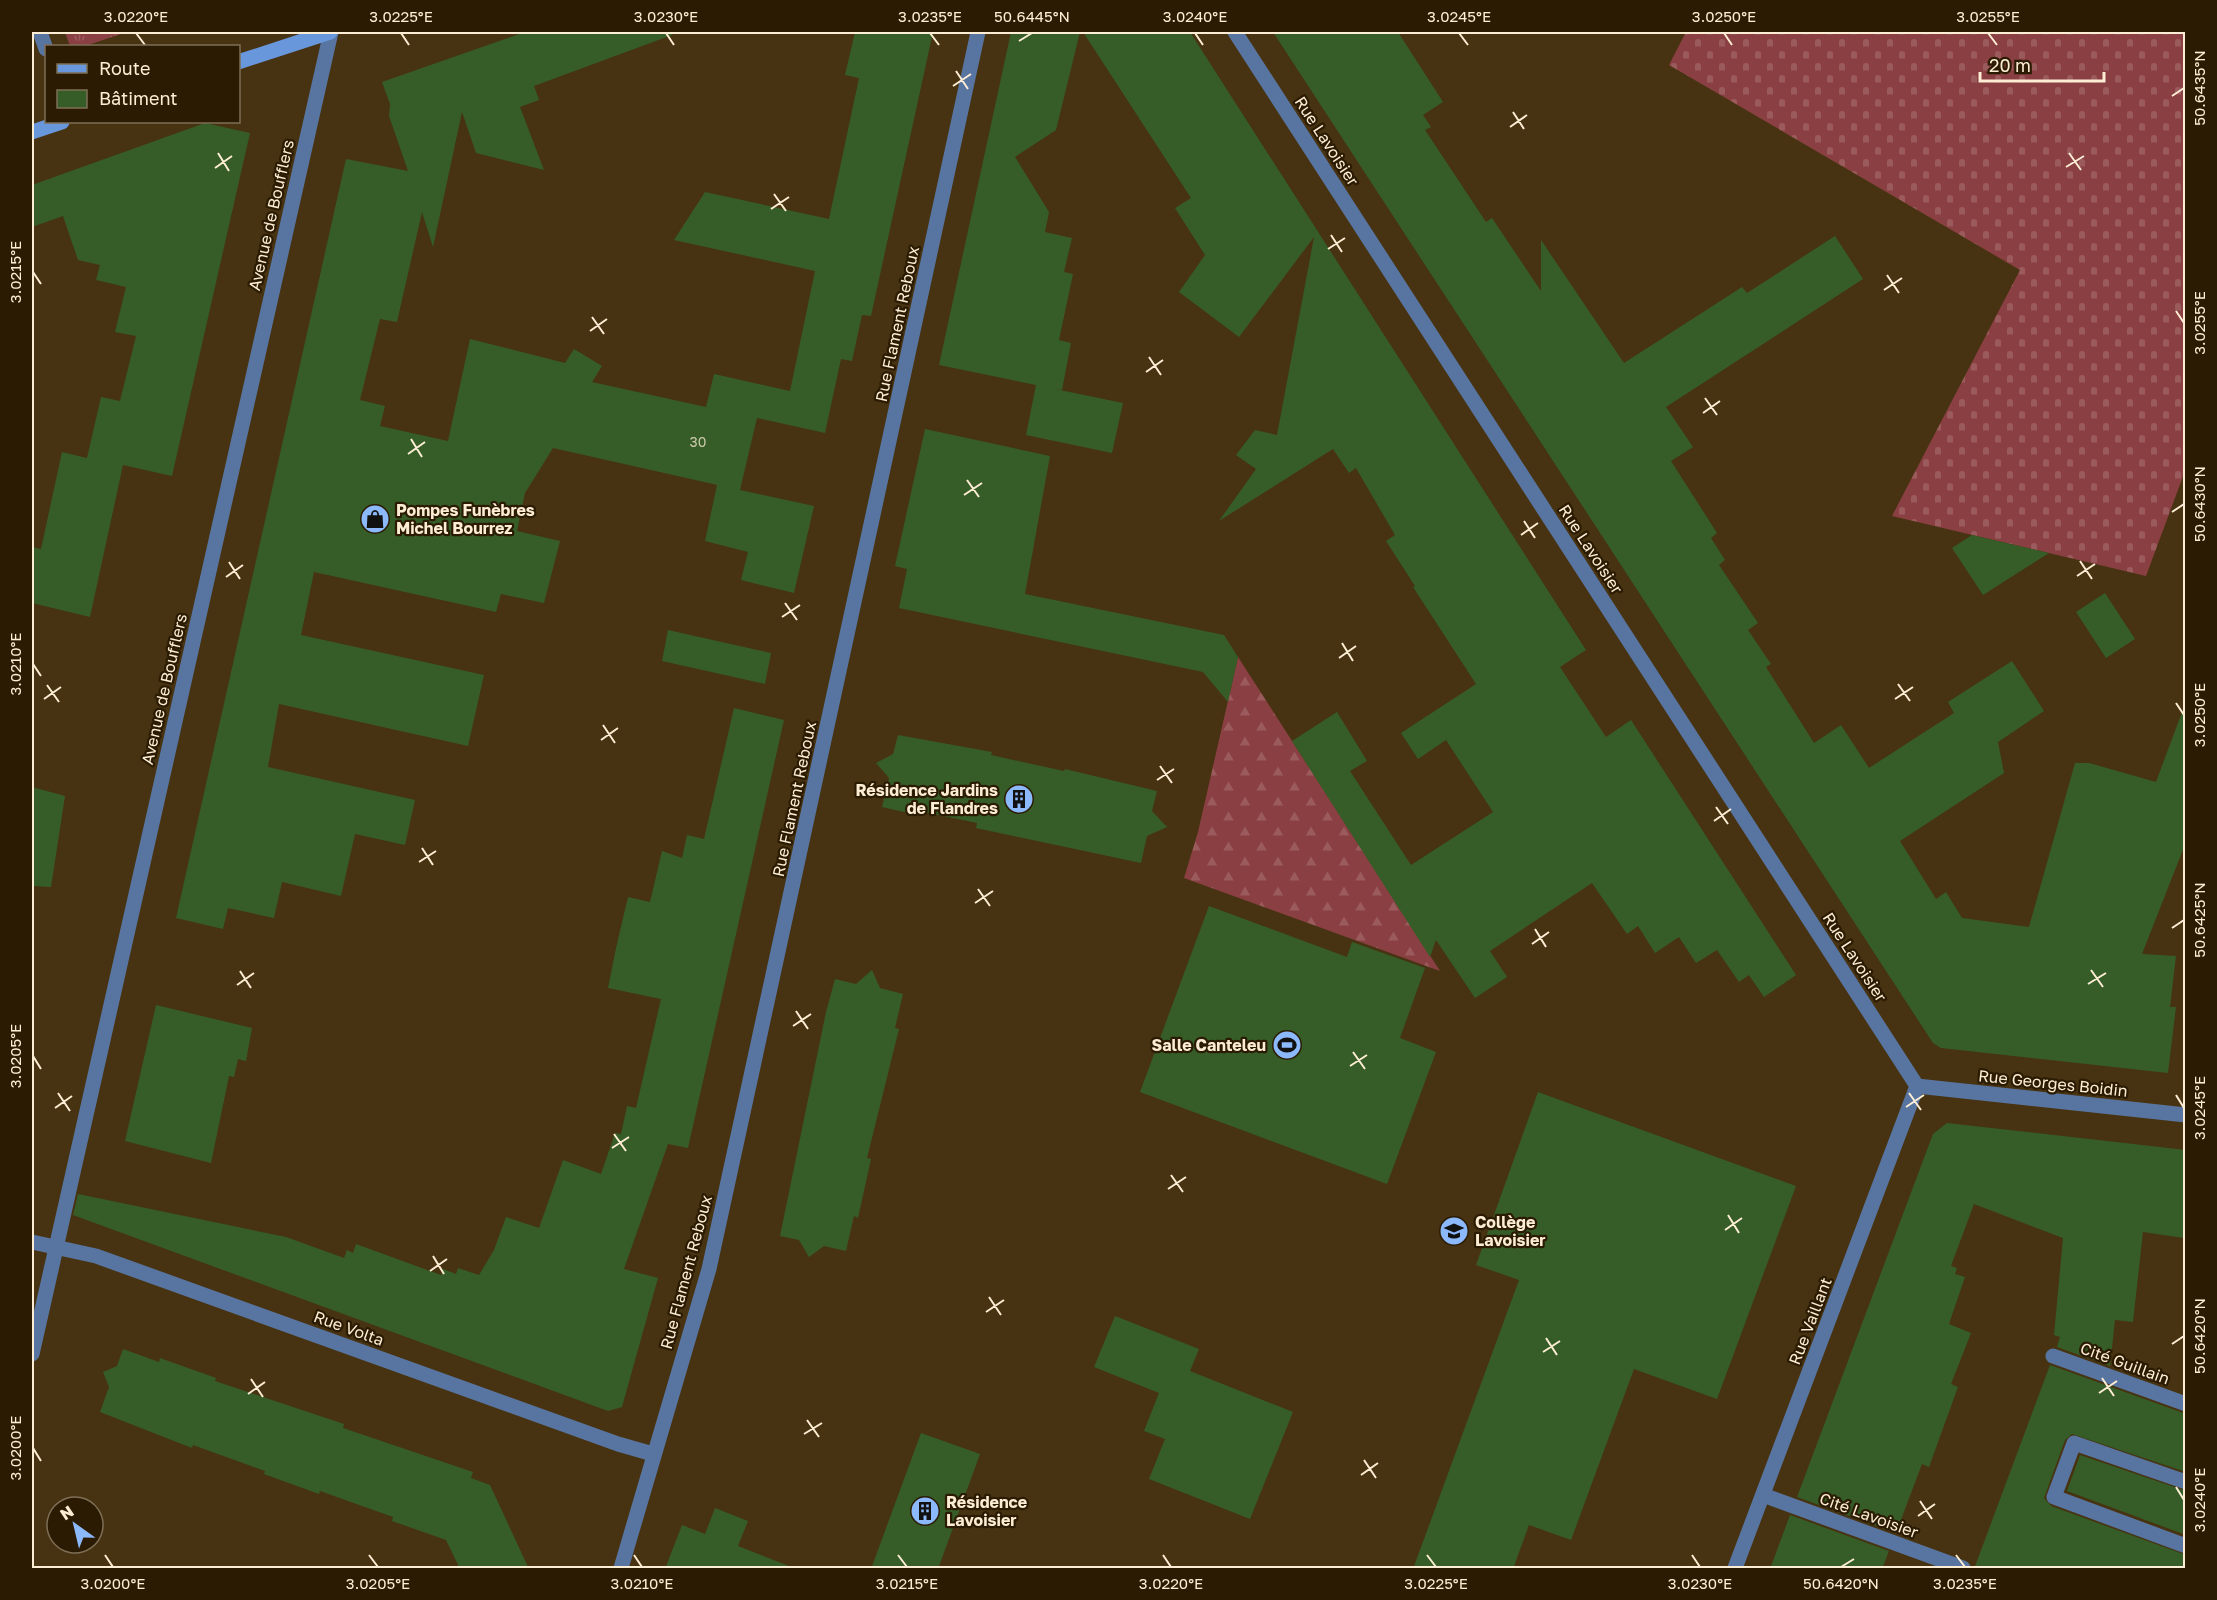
<svg xmlns="http://www.w3.org/2000/svg" width="2217" height="1600" viewBox="0 0 2217 1600" font-family="'Golos Text',sans-serif">
	<defs>
		<pattern id="grass-tufts" width="24" height="20" patternUnits="userSpaceOnUse" patternTransform="scale(1.5)"><rect width="24" height="20" fill="#8a3f43"/><path d="M3 7l-1-3M5 7V3M7 7l1-3M15 17l-1-3M17 17v-4M19 17l1-3" fill="none" stroke="#9b5b5d"/></pattern>
		<pattern id="forest-firs" width="22" height="20" patternUnits="userSpaceOnUse" patternTransform="scale(1.5)"><rect width="22" height="20" fill="#8a3f43"/><path d="M5 1l3.5 6h-7zM16 11l3.5 6h-7z" fill="#9b5b5d"/></pattern>
		<pattern id="cemetery-stones" width="16" height="16" patternUnits="userSpaceOnUse" patternTransform="scale(1.5)"><rect width="16" height="16" fill="#8a3f43"/><path d="M2 7V4a2 2 0 0 1 4 0v3zM10 15v-3a2 2 0 0 1 4 0v3z" fill="#9b5b5d"/></pattern>
	</defs>
	<rect width="100%" height="100%" fill="#473311"/>
	<path fill="url(#grass-tufts)" d="M65 32H127L85 46H70Z"/>
	<path fill="url(#forest-firs)" d="M1238 657 1440 971 1184 878 1198 832Z"/>
	<path fill="url(#cemetery-stones)" d="M1686 32H2185V471L2146 576 1892 516 2020 270 1669 65Z"/>
	<path fill="#365d27" d="M525 32H671L672 35 534 86 539 100 520 107 544 170 476 153 462 112 433 247 422 212 397 322 380 319 360 400 385 406 380 426 448 441 470 339 565 363 574 349 602 366 592 382 706 407 714 374 790 391 815 271 674 240 705 192 829 219 859 78 845 75 855 32H933L871 316 862 315 852 361 841 359 825 433 757 418 740 490 814 506 794 593 741 580 748 552 705 541 717 485 722 486 553 448 525 493 517 531 560 541 544 603 501 594 496 612 314 572 301 635 484 675 468 746 279 704 268 767 415 800 405 845 355 834 341 896 282 882 274 918 228 908 223 929 176 918 346 159 408 171 389 116 390 104 382 82Z
		M1011 32H1080L1056 130 1015 157 1049 212 1045 232 1072 238 1064 272 1073 274 1059 340 1071 343 1062 390 1055 389 1123 403 1112 453 1026 435 1036 385 939 365Z
		M1083 32H1190L1586 650 1560 667 1606 737 1631 720 1796 975 1764 997 1749 975 1739 982 1717 950 1696 963 1679 937 1655 953 1638 926 1627 934 1592 883 1490 951 1507 977 1475 998 1436 940 1430 957 1292 741 1337 712 1367 761 1350 771 1411 865 1493 812 1446 740 1418 759 1401 733 1476 684 1413 587 1415 586 1386 541 1395 535 1356 468 1349 473 1333 449 1219 521 1256 469 1236 455 1255 430 1277 435 1314 237 1239 337 1179 292 1205 255 1175 208 1191 198Z
		M1273 32H1398L1443 102 1423 115 1431 127 1425 130 1486 222 1492 218 1541 291V240L1624 363 1742 287 1747 293 1835 236 1863 279 1666 407 1693 447 1671 461 1717 533 1711 538 1725 560 1719 565 1758 623 1748 630 1771 664 1766 667 1814 743 1841 725 1869 768 1954 713 1948 702 2012 661 2044 711 1998 742 2004 773 1900 841 1936 899 1946 892 1962 918 2029 927 2075 763H2089L2156 782 2182 712 2186 713V842L2142 954 2176 956 2170 1007H2176L2168 1073 1941 1048 1933 1043Z
		M205 123 250 133 172 476 123 465 90 617 32 603V547L41 549 62 452 87 458 101 397 120 401 136 336 115 332 126 287 96 280 100 265 78 260 63 216 32 227V185Z
		M925 429 1050 456 1025 594 1224 635 1238 657 1228 702 1203 672 899 608 907 569 895 566Z
		M1972 535 2049 553 1983 595 1952 548Z
		M2105 593 2135 639 2106 658 2076 612Z
		M668 630 771 653 765 684 662 661Z
		M734 708 784 720 688 1148 668 1144 624 1269 658 1278 622 1407 608 1411 73 1215 78 1194 286 1237 344 1258 347 1250 353 1253 356 1244 441 1275 443 1269 456 1274 458 1268 479 1275 494 1250 506 1217 539 1228 563 1160 601 1174 615 1133 621 1134 627 1106 636 1108 661 999 608 988 616 948 628 897 650 902 662 851 682 858 687 835 704 839Z
		M898 735 992 752 991 755 1064 771 1065 769 1157 791 1152 811 1167 827 1147 836 1141 863 976 828 977 823 919 811 917 815 882 807 889 778 876 763 893 754Z
		M32 787 65 796 51 887 32 886Z
		M1209 906 1347 957 1352 942 1425 968 1400 1038 1436 1052 1387 1184 1140 1092Z
		M872 970 880 988 903 994 895 1028 899 1029 867 1158 871 1159 858 1218 854 1216 846 1251 824 1246 809 1257 799 1240 780 1236 826 1012 835 979 856 984Z
		M156 1005 252 1028 246 1061 238 1059 234 1077 229 1076 211 1163 125 1141Z
		M1538 1092 1796 1186 1717 1399 1634 1369 1571 1540 1529 1525 1513 1569H1413L1519 1280 1476 1265Z
		M1947 1123 2186 1150 2184 1238 2143 1232 2133 1322 2115 1320 2110 1366 2057 1347 2060 1337 2054 1335 2063 1238 1974 1204 1951 1266 1957 1268 1955 1274 1965 1277 1949 1324 1971 1333 1951 1384 1958 1387 1929 1467 1922 1464 1896 1533 1797 1497 1933 1134Z
		M1115 1316 1199 1349 1190 1371 1293 1412 1250 1519 1149 1479 1165 1439 1144 1431 1159 1393 1094 1367Z
		M123 1349 159 1362 160 1358 216 1378 215 1381 344 1424 343 1428 473 1472 471 1478 490 1485 529 1569H460L446 1540 392 1521 393 1517 320 1491 319 1494 264 1474 265 1471 193 1445 192 1448 100 1412 109 1387 103 1372 117 1366Z
		M2050 1365 2186 1414V1472L2072 1434 2065 1440 2044 1498 2051 1506 2186 1555V1569H1974Z
		M921 1433 980 1454 938 1569H871Z
		M2080 1455 2186 1491V1535L2067 1491Z
		M715 1508 748 1521 738 1546 789 1566 788 1569H665L682 1525 705 1534Z
		M1790 1515 1889 1551 1882 1569H1770Z"/>
	<g fill="none" stroke-linecap="round" stroke-linejoin="round">
		<path stroke="#5875a1" stroke-width="15" d="M40 32 46 49
			M2053 1356 2186 1404
			M2186 1482 2074 1443 2054 1497 2186 1546
			M1763 1495 1963 1568"/>
		<path stroke="#5875a1" stroke-width="15" d="M1235 32 1917 1086
			M1917 1086 2186 1115
			M32 1242 96 1256 618 1444 653 1454
			M32 1354 331 32
			M621 1568 709 1269 978 32
			M1735 1568 1917 1086"/>
		<path stroke="#6897dc" stroke-width="15" d="M238 62 330 32
			M32 132 62 122"/>
	</g>
	<path fill="none" stroke="#fdedd4" stroke-width="2" d="M136 33 145 45M401 33 409 45M666 33 674 45M930 33 939 45M1195 33 1203 45M1459 33 1468 45M1724 33 1732 45M1988 33 1997 45M1019 41 1032 33M956 71 968 89M953 86 971 74M2172 96 2184 88M1513 112 1524 129M1510 127 1527 115M218 153 229 171M2069 153 2081 170M2066 167 2084 156M215 168 232 156M774 194 786 211M771 209 789 197M1331 235 1342 252M1328 249 1345 238M33 272 41 284M1887 275 1899 293M1884 290 1902 278M2176 311 2184 323M592 317 604 334M590 331 607 319M1149 357 1161 375M1146 372 1163 360M1705 398 1717 415M1703 413 1720 401M411 439 422 457M408 454 425 442M967 480 979 497M964 495 982 483M2172 512 2184 504M1524 521 1535 538M1521 535 1538 523M2080 561 2092 579M229 562 240 579M2077 576 2095 564M226 577 243 565M785 603 797 620M782 617 800 605M1342 643 1353 661M1339 658 1356 646M33 664 41 676M1898 684 1910 701M47 685 59 702M44 699 61 687M1895 699 1913 687M2176 703 2184 715M603 725 615 743M601 740 618 728M1160 766 1172 783M1157 780 1174 769M1716 807 1728 824M1714 821 1731 809M422 848 433 865M419 862 436 851M978 889 990 906M975 903 993 891M2172 928 2184 920M1535 929 1546 947M1532 944 1549 932M2091 970 2103 987M240 971 251 988M2088 984 2106 973M237 985 254 973M796 1011 808 1029M793 1026 811 1014M1353 1052 1365 1069M33 1056 41 1069M1350 1066 1367 1055M58 1093 70 1111M1909 1093 1921 1110M2176 1095 2184 1108M1906 1107 1924 1095M55 1108 72 1096M614 1134 626 1151M612 1148 629 1137M1171 1175 1183 1192M1168 1189 1186 1177M1728 1215 1739 1233M1725 1230 1742 1218M433 1256 444 1274M430 1271 447 1259M989 1297 1001 1315M986 1312 1004 1300M1546 1338 1557 1355M2172 1344 2184 1336M1543 1352 1560 1341M2102 1378 2114 1396M251 1379 263 1397M2099 1393 2117 1381M248 1394 265 1382M807 1420 819 1437M804 1434 822 1423M33 1448 41 1461M1364 1460 1376 1478M1361 1475 1378 1463M2176 1487 2184 1500M1920 1501 1932 1519M1918 1516 1935 1504M105 1555 113 1567M369 1555 378 1567M634 1555 642 1567M898 1555 907 1567M1163 1555 1171 1567M1427 1555 1436 1567M1692 1555 1700 1567M1956 1555 1965 1567M1841 1567 1854 1559"/>
	<defs>
		<g id="shop-disc" transform="scale(1.5)"><circle r="9.5" fill="#8cb9fc" stroke="#2a1b02"/><path d="M-5-2.5h2.3a2.7 3.5 0 0 1 5.4 0H5L5.5 6h-11ZM-1.5-2.5h3a1.5 2.3 0 0 0-3 0Z" fill="#111"/></g>
		<g id="building-disc" transform="scale(1.5)"><circle r="9.5" fill="#8cb9fc" stroke="#2a1b02"/><path d="M-4-6H4V6H1V3H-1V6H-4ZM-2.5-4.3h1.7v1.8h-1.7ZM.8-4.3h1.7v1.8H.8ZM-2.5-1h1.7V.8h-1.7ZM.8-1h1.7V.8H.8Z" fill="#111"/></g>
		<g id="stadium-disc" transform="scale(1.5)"><circle r="9.5" fill="#8cb9fc" stroke="#2a1b02"/><path d="M0-5a6.5 5 0 1 0 0 10a6.5 5 0 1 0 0-10ZM-3.5-1.8h7v3.6h-7Z" fill="#111"/></g>
		<g id="school-disc" transform="scale(1.5)"><circle r="9.5" fill="#8cb9fc" stroke="#2a1b02"/><path d="M0-5L7-2L0 1L-7-2ZM-4 1L0 2.5L4 1V4Q0 6-4 4Z" fill="#111"/></g>
	</defs>
	<g fill-rule="evenodd">
		<use href="#shop-disc" x="375" y="519"/>
		<use href="#building-disc" x="1019" y="799"/>
		<use href="#stadium-disc" x="1287" y="1045"/>
		<use href="#school-disc" x="1454" y="1231"/>
		<use href="#building-disc" x="925" y="1511"/>
	</g>
	<g text-anchor="middle" stroke-width="4.5" stroke-linejoin="round" paint-order="stroke">
		<g font-size="14" fill="#cbc9a9">
			<text x="698" y="447">30</text>
		</g>
		<g font-size="16" fill="#fdedd4" stroke="#2a1b02">
			<text transform="translate(1327 141) rotate(57)" y="6">Rue Lavoisier</text>
			<text transform="translate(271 215) rotate(-77)" y="6">Avenue de Boufflers</text>
			<text transform="translate(897 324) rotate(-78)" y="6">Rue Flament Reboux</text>
			<text transform="translate(1591 549) rotate(57)" y="6">Rue Lavoisier</text>
			<text transform="translate(164 689) rotate(-77)" y="6">Avenue de Boufflers</text>
			<text transform="translate(794 799) rotate(-78)" y="6">Rue Flament Reboux</text>
			<text transform="translate(1855 957) rotate(57)" y="6">Rue Lavoisier</text>
			<text transform="translate(2053 1083) rotate(6)" y="6">Rue Georges Boidin</text>
			<text transform="translate(686 1272) rotate(-75)" y="6">Rue Flament Reboux</text>
			<text transform="translate(1810 1321) rotate(-69)" y="6">Rue Vaillant</text>
			<text transform="translate(349 1328) rotate(20)" y="6">Rue Volta</text>
			<text transform="translate(2125 1363) rotate(20)" y="6">Cité Guillain</text>
			<text transform="translate(1869 1515) rotate(20)" y="6">Cité Lavoisier</text>
		</g>
		<g font-size="16" font-weight="bold" fill="#fdedd4" stroke="#2a1b02" text-anchor="start">
			<text x="396" y="516">Pompes Funèbres<tspan x="396" dy="18">Michel Bourrez</tspan></text>
			<text x="998" y="796" text-anchor="end">Résidence Jardins<tspan x="998" dy="18">de Flandres</tspan></text>
			<text x="1266" y="1051" text-anchor="end">Salle Canteleu</text>
			<text x="1475" y="1228">Collège<tspan x="1475" dy="18">Lavoisier</tspan></text>
			<text x="946" y="1508">Résidence<tspan x="946" dy="18">Lavoisier</tspan></text>
		</g>
	</g>
	<rect width="2217" height="1600" fill="none" stroke="#2a1b02" stroke-width="66"/>
	<rect x="45" y="45" width="195" height="78" fill="#2a1b02" stroke="#7e6f56" stroke-width="1.5"/>
	<rect x="57" y="64" width="30" height="9" fill="#6897dc" stroke="#7e6f56" stroke-width="1.5"/>
	<text x="99" y="75" font-size="18" fill="#fdedd4">Route</text>
	<rect x="57" y="90" width="30" height="18" fill="#365d27" stroke="#7e6f56" stroke-width="1.5"/>
	<text x="99" y="105" font-size="18" fill="#fdedd4">Bâtiment</text>
	<g transform="translate(75 1525) rotate(326)"><circle r="28" fill="#2a1b02" stroke="#7e6f56" stroke-width="1.5"/>
	<path d="M0-4.5L10 22L0 15L-10 22Z" fill="#8cb9fc"/>
	<text y="-9" font-size="16" font-weight="bold" text-anchor="middle" fill="#fdedd4">N</text>
	</g>
	<path d="M1980 72v9h124v-9" fill="none" stroke="#fdedd4" stroke-width="3"/>
	<text x="1989" y="72" font-size="18" fill="#fdedd4" stroke="#2a1b02" stroke-width="4.5" paint-order="stroke">20 m</text>
	<rect x="33" y="33" width="2151" height="1534" fill="none" stroke="#fdedd4" stroke-width="2"/>
	<g font-size="15" text-anchor="middle" fill="#fdedd4">
		<text x="136" y="22">3.0220°E</text>
		<text x="401" y="22">3.0225°E</text>
		<text x="666" y="22">3.0230°E</text>
		<text x="930" y="22">3.0235°E</text>
		<text x="1032" y="22">50.6445°N</text>
		<text x="1195" y="22">3.0240°E</text>
		<text x="1459" y="22">3.0245°E</text>
		<text x="1724" y="22">3.0250°E</text>
		<text x="1988" y="22">3.0255°E</text>
		<text transform="translate(2200 88) rotate(-90)" y="5">50.6435°N</text>
		<text transform="translate(16 272) rotate(-90)" y="5">3.0215°E</text>
		<text transform="translate(2200 323) rotate(-90)" y="5">3.0255°E</text>
		<text transform="translate(2200 504) rotate(-90)" y="5">50.6430°N</text>
		<text transform="translate(16 664) rotate(-90)" y="5">3.0210°E</text>
		<text transform="translate(2200 715) rotate(-90)" y="5">3.0250°E</text>
		<text transform="translate(2200 920) rotate(-90)" y="5">50.6425°N</text>
		<text transform="translate(16 1056) rotate(-90)" y="5">3.0205°E</text>
		<text transform="translate(2200 1108) rotate(-90)" y="5">3.0245°E</text>
		<text transform="translate(2200 1336) rotate(-90)" y="5">50.6420°N</text>
		<text transform="translate(16 1448) rotate(-90)" y="5">3.0200°E</text>
		<text transform="translate(2200 1500) rotate(-90)" y="5">3.0240°E</text>
		<text x="113" y="1589">3.0200°E</text>
		<text x="378" y="1589">3.0205°E</text>
		<text x="642" y="1589">3.0210°E</text>
		<text x="907" y="1589">3.0215°E</text>
		<text x="1171" y="1589">3.0220°E</text>
		<text x="1436" y="1589">3.0225°E</text>
		<text x="1700" y="1589">3.0230°E</text>
		<text x="1841" y="1589">50.6420°N</text>
		<text x="1965" y="1589">3.0235°E</text>
	</g>
</svg>
